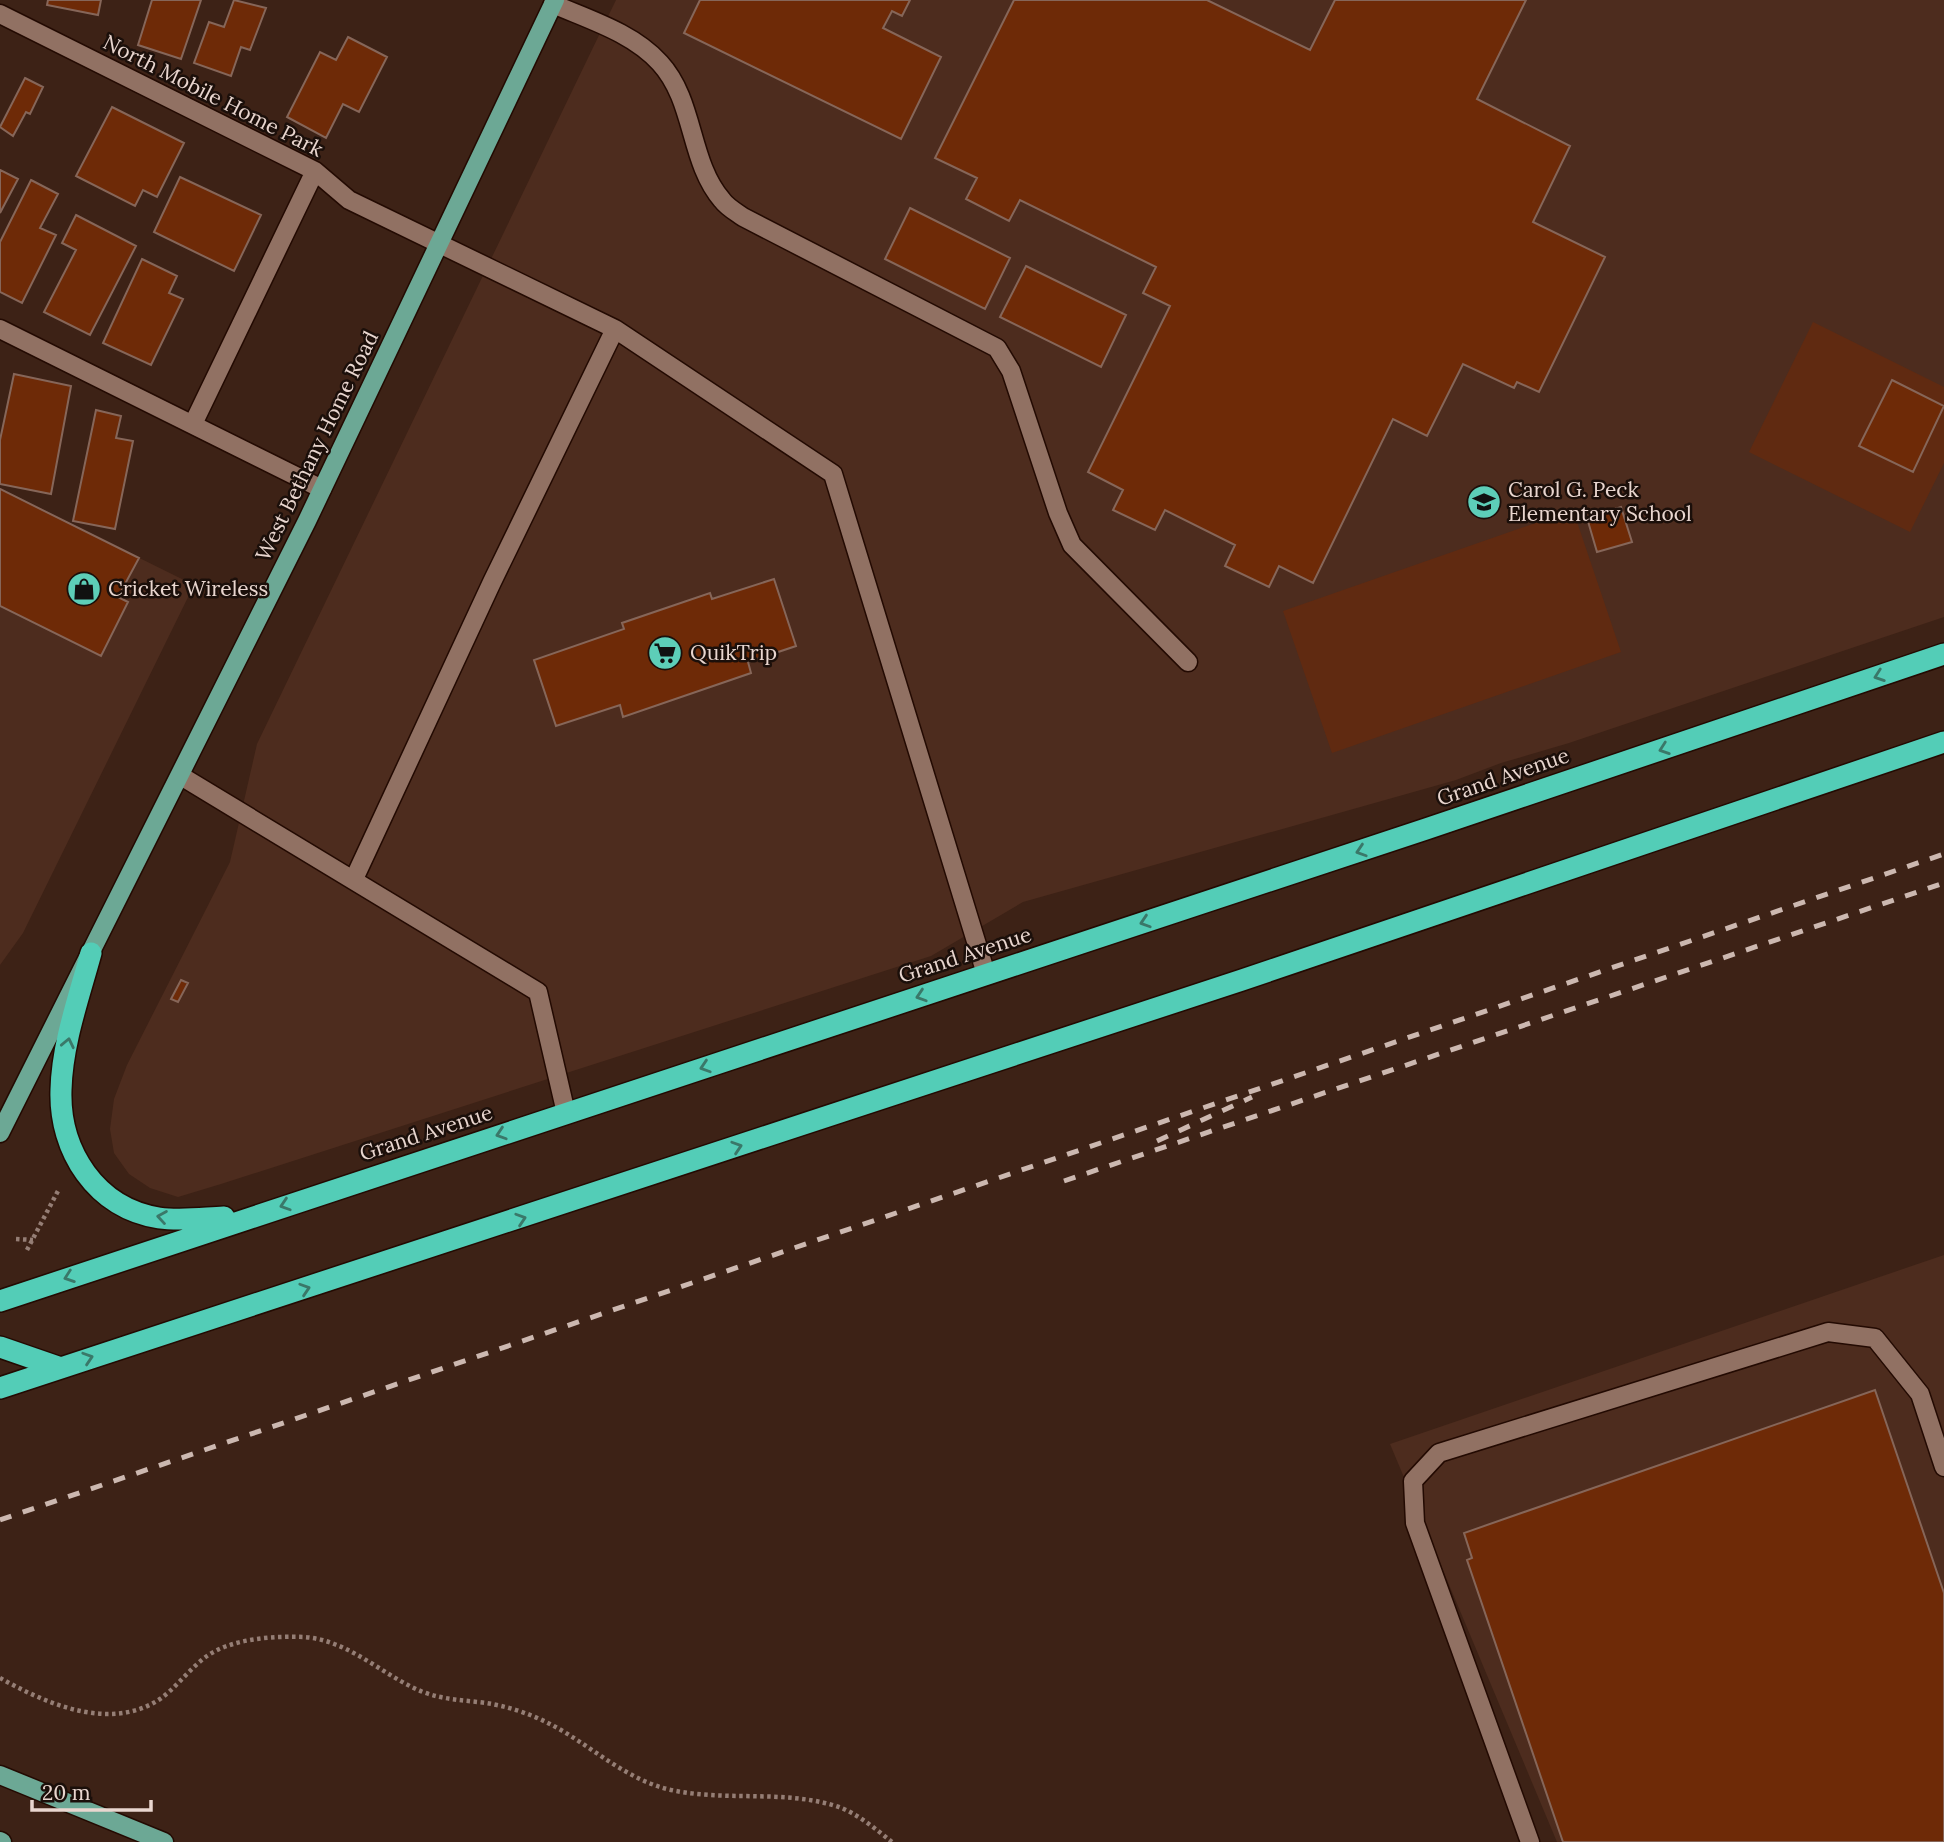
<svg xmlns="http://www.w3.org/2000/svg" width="1944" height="1842" viewBox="0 0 1944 1842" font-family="Lora,serif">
	<rect width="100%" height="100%" fill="#3d2216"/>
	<path fill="#4d2c1e" d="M616 0H1944V617L1569 743 1501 763 1456 780 1023 902 931 956 221 1184 178 1197 150 1188 129 1174 114 1153 110 1129 114 1099 127 1065 230 862 257 744Z
		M0 489 194 585 23 933 0 965Z
		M1944 1255V1842H1557L1390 1444Z"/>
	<path fill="#602a11" d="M1813 322 1944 387V463L1910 532 1749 452Z
		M1573 510 1621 652 1332 753 1283 611Z"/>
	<path fill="#6e2a07" stroke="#866659" stroke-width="2" d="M48 0H101L98 15 47 5Z
		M152 0H201L181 59 138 45Z
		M234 0 266 8 250 50 241 47 231 76 194 63 209 22 224 27Z
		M700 0H910L902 16 892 11 883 28 941 57 901 139 684 33Z
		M1014 0H1207L1310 50 1335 0H1526L1477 99 1570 146 1533 222 1605 257 1539 392 1517 382 1514 388 1463 364 1427 436 1393 419 1313 583 1279 566 1269 587 1225 566 1235 545 1165 510 1155 530 1113 510 1123 490 1088 472 1170 306 1143 293 1156 267 1020 200 1009 221 966 199 977 178 935 158Z
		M348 37 387 57 359 112 343 104 326 138 287 117 320 52 336 60Z
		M25 78 43 87 30 114 26 112 13 136 0 127Z
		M112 107 184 143 157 197 143 190 135 206 76 176Z
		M0 170 18 179 0 213Z
		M180 177 261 215 234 271 154 232Z
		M31 180 58 194 40 228 56 235 22 303 0 292V242Z
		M910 208 1010 258 985 309 885 259Z
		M76 215 136 246 90 335 44 312 76 250 62 243Z
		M142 259 177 276 169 293 183 299 151 365 103 343Z
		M1026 266 1126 315 1101 367 1000 317Z
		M14 374 71 386 51 494 0 484V440Z
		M1892 380 1944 406 1913 472 1859 446Z
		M96 410 121 416 116 438 133 441 115 529 73 521Z
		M0 489 139 558 118 597 128 602 101 656 0 606Z
		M1621 507 1632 542 1597 552 1587 518Z
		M774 579 796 646 748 662 751 673 623 717 620 705 556 726 534 660 624 629 622 623 710 593 712 599Z
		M181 980 188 983 178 1002 171 999Z
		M1875 1390 1944 1593V1842H1563L1467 1560 1472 1558 1464 1533Z"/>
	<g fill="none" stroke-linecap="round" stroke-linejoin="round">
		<g stroke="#230a02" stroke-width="21">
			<path id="minor" d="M553 4C590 20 633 33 660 63 695 101 689 162 722 200 727 207 736 212 743 217L997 348 1011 371 1058 513 1072 545 1188 662
				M0 14 315 171 349 200 615 329 492 582 354 879
				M0 329 322 489
				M615 329 833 474 986 974
				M193 424 315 171
				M181 776 538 992 566 1113
				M1530 1842 1415 1523 1413 1481 1439 1453 1828 1332 1875 1338 1920 1394 1944 1467"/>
		</g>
		<g stroke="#230a02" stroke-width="21">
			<path id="major" d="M0 1133 307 521 555 0
				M0 1775 164 1842
				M0 1841 2 1842"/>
		</g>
		<g stroke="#230a02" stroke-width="24">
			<path id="highway" d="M91 953C79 997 62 1044 61 1090 59 1151 96 1208 159 1218 181 1221 202 1218 224 1217
				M0 1301 1426 829 1944 654
				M0 1347 58 1367
				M0 1388 1242 980 1944 742"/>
		</g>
		<path stroke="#957e75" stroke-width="4.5" stroke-dasharray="3.5 3.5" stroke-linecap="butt" d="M16 1239 33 1240
			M27 1250 59 1189
			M0 1678C47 1704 110 1732 160 1699 177 1687 190 1668 207 1656 233 1638 274 1636 304 1637 349 1640 383 1676 423 1692 444 1700 464 1700 486 1703 506 1706 528 1713 546 1722 589 1743 623 1779 671 1790 727 1802 785 1789 839 1807 858 1814 877 1830 892 1842"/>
		<use href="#minor" stroke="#917163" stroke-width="18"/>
		<use href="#major" stroke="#6ca895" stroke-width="18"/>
		<use href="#highway" stroke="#53cdb7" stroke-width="21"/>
		<path stroke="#ccb8b0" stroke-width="5" stroke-dasharray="12 12" stroke-linecap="butt" d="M1157 1141 1252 1097
			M1064 1181 1944 883
			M0 1520 1944 854"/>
	</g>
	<defs><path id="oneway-chevron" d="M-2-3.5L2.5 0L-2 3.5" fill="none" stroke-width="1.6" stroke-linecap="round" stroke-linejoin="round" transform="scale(1.75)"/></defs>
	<g stroke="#3a7869">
		<use href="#oneway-chevron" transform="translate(1879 676) rotate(161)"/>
		<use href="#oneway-chevron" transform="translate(1664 749) rotate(161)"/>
		<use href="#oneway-chevron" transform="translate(1361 851) rotate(162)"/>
		<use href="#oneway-chevron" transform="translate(1145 922) rotate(162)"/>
		<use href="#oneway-chevron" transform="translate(921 996) rotate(162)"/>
		<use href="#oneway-chevron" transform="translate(68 1043) rotate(-78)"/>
		<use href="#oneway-chevron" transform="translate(705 1067) rotate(162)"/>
		<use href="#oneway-chevron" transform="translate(501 1134) rotate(162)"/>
		<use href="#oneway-chevron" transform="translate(737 1147) rotate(-18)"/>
		<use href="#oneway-chevron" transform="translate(285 1205) rotate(162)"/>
		<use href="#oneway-chevron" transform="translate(162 1217) rotate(-171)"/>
		<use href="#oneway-chevron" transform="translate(521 1219) rotate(-18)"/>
		<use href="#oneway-chevron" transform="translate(69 1277) rotate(161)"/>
		<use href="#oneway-chevron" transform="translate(305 1289) rotate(-18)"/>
		<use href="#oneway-chevron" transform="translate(88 1358) rotate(-18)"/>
	</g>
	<defs>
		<g id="school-disc" transform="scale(1.75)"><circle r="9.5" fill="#5dceb8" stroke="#1b0f0a"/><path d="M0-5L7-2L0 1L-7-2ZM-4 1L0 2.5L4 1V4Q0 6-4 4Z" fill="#111"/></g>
		<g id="shop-disc" transform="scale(1.75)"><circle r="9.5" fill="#5dceb8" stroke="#1b0f0a"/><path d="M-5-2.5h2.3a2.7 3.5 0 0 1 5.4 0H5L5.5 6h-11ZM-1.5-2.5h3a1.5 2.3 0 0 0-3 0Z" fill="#111"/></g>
		<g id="supermarket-disc" transform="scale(1.75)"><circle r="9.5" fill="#5dceb8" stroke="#1b0f0a"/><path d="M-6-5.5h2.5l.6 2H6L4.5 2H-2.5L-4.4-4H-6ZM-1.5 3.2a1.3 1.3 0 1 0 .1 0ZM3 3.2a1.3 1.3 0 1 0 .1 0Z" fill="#111"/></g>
	</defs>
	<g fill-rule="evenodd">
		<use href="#school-disc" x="1484" y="502"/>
		<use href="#shop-disc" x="84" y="589"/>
		<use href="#supermarket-disc" x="665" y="653"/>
	</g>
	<g text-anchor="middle" stroke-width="5" stroke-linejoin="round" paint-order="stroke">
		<g font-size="21" fill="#e9d6cf" stroke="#1b0f0a">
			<text transform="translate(213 96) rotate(27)" y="7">North Mobile Home Park</text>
			<text transform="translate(317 446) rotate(-64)" y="7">West Bethany Home Road</text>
			<text transform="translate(1503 777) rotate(-19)" y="7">Grand Avenue</text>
			<text transform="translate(965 955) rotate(-18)" y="7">Grand Avenue</text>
			<text transform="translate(426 1133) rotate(-18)" y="7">Grand Avenue</text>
		</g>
		<g font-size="21" fill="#e9d6cf" stroke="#1b0f0a" text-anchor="start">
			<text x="1508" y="497">Carol G. Peck<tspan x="1508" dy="24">Elementary School</tspan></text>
			<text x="108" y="596">Cricket Wireless</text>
			<text x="690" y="660">QuikTrip</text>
		</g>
	</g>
	<path d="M32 1800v10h119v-10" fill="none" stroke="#e9d6cf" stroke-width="3.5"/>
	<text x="42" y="1800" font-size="21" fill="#e9d6cf" stroke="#1b0f0a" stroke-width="5" paint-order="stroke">20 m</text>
</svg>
